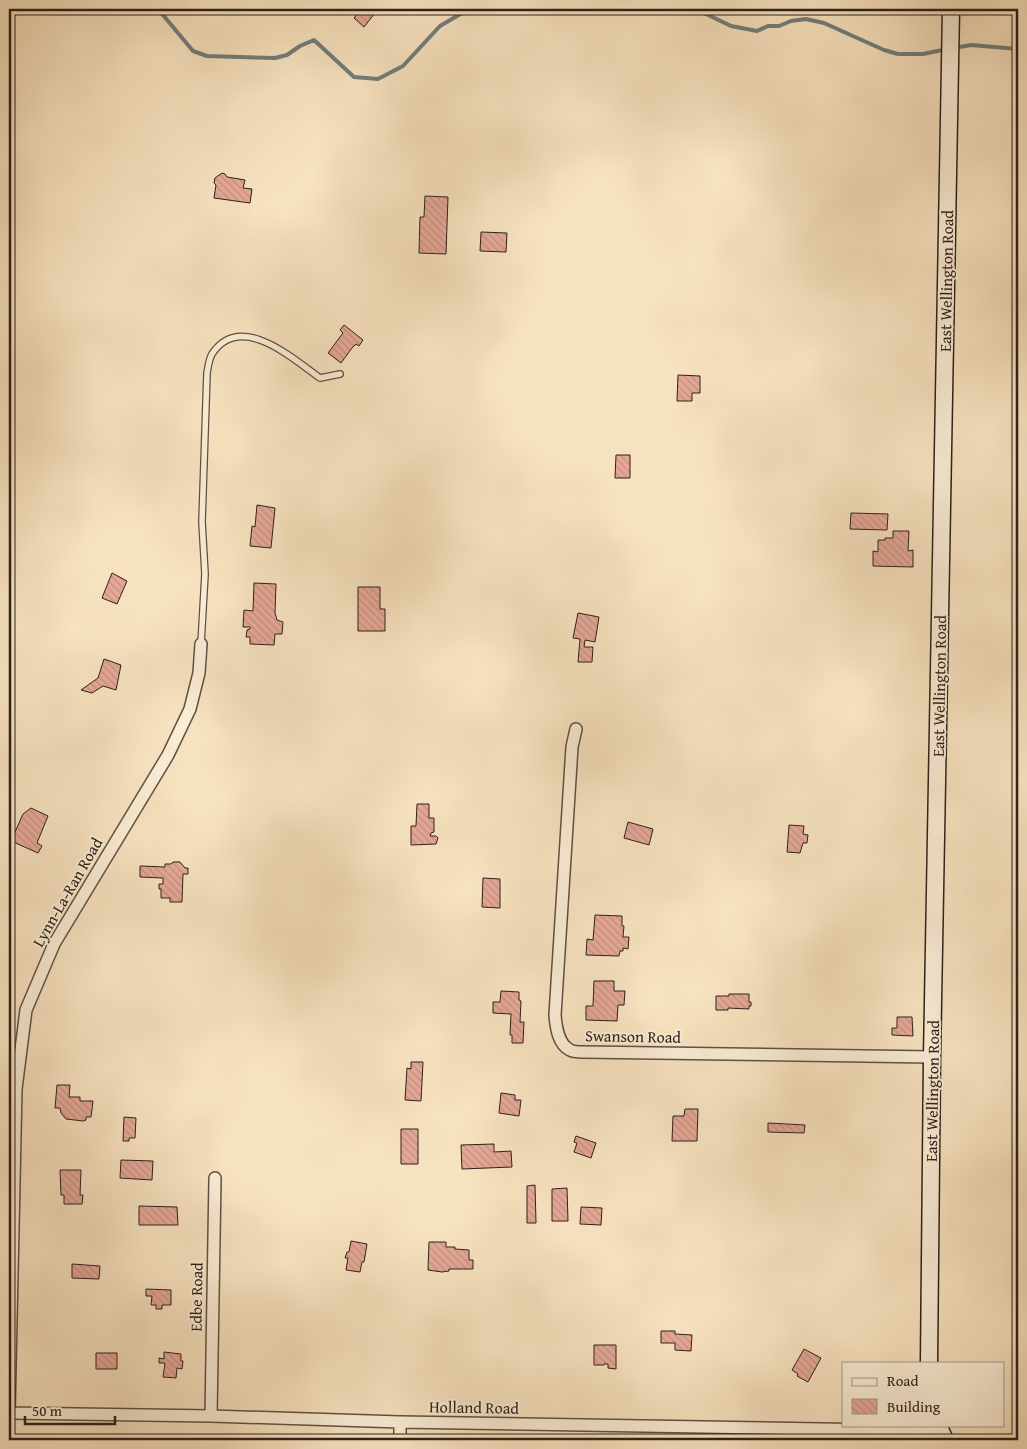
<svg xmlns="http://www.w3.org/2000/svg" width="1027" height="1449" viewBox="0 0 1027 1449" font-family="'Gentium Book Plus',serif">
	<defs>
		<pattern id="forest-crowns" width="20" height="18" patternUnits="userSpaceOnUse" patternTransform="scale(1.25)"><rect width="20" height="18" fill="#bfc290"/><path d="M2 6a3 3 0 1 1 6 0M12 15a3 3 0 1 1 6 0" fill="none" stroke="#a4a67c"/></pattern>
		<pattern id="building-back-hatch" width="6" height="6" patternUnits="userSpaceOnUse" patternTransform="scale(1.25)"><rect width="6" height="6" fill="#e5a897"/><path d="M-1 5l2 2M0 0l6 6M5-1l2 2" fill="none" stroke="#c59082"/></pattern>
	</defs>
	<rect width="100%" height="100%" fill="#f7e2bf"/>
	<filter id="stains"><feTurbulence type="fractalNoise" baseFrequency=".004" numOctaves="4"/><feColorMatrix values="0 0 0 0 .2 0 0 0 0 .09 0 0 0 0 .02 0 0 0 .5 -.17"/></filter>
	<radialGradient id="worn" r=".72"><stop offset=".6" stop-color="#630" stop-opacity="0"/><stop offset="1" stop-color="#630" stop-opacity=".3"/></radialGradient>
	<path fill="url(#forest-crowns)" stroke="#767155" d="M192 1435 279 1440H193Z
		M435 1436 702 1440H433Z"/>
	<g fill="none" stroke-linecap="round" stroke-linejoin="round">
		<path stroke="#727e7b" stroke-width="4" d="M158 9 193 51 207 56 275 58 287 55 300 46 314 40 354 77 378 79 403 66 440 26 469 9
			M686 9 704 13 731 26 757 31 768 26H779L791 21 806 19 824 23 884 50 898 54H923L947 49
			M954 48 971 45 1018 49"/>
	</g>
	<path fill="url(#building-back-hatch)" stroke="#2d201a" d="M361 9H378L364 27 354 18Z
		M222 173 225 174 227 177 245 180 243 188 252 189 250 203 214 198 216 185 214 183 215 178Z
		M425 196 448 197 446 254 419 253 420 217H424Z
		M481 232 507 233 506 252 480 251Z
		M344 325 363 340 359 346 356 344 352 348 341 363 328 353 343 333 340 330Z
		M678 375 700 376V393H692V401H677Z
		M616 455H630V478H615Z
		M257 505 275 508 271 548 250 546 252 526 255 527Z
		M851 513 888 514 887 530 850 529Z
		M893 531H909L908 551 913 550V567L873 566V551L878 552V540H885V538H893Z
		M112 573 127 581 117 604 102 598Z
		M254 583 276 584 275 613 277 620 283 622 282 634H275L274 645 250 644V637H246L247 630 250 629V627H243L244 610 253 611Z
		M358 587H380V609H385V631H358Z
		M578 613 599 617 595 642 585 640 584 647H593L592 662H578L580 639 573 638Z
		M104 659 121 665 116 690 103 686 92 693 81 690 98 678Z
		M417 804H429V818H434V832L431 833 430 836H436L438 838 436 844 411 845V826H416Z
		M31 808 48 816 37 843 42 846 38 853 11 841 23 814Z
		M628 822 653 829 649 845 624 838Z
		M789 825 804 826 803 834 808 835 807 843H803L800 853 787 852Z
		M173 862H180L185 868H188V874H183L182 902H170V898H161V889H159V884H163V878L140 877V866L165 867V864H171Z
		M483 878 500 879V908L482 907Z
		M595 915 622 916V926H624L623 937H629L628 949 623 948V951H620L619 956 586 955 587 939 593 940Z
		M594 981H614V991H625L624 1005H618L617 1021 586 1020V1006H593Z
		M501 991 519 992V1000L521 1001 520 1022H524L523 1043H512V1035H510L511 1014 493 1013V1002H500Z
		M729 994H749V1002H751V1006H749V1009L728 1008V1010H716V996H729Z
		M897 1017H912L913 1036 892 1035V1028H897Z
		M411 1062H423L421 1101 405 1100 407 1068 411 1069Z
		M57 1085H70L69 1097H80V1101H93L91 1117H86V1120L83 1121 66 1119 61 1113 60 1108H55Z
		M501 1093 515 1095V1100H521L519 1116 499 1113Z
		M685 1109H698L697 1141H672L673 1116H684Z
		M124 1117 136 1118 135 1138H129V1141H123Z
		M768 1123 805 1125 804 1133 768 1132Z
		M401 1129H418V1164H401Z
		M576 1136 596 1143 591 1158 574 1152 577 1143 574 1142Z
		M494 1144V1152L511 1151 512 1167 462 1169 461 1145Z
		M121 1160 153 1161 152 1180 120 1178Z
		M60 1170H81L80 1195H83L82 1204H64V1195H61Z
		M535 1185 536 1223H527V1186Z
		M567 1188 568 1221H552V1189Z
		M139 1206 177 1207 178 1225H139Z
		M581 1207 602 1208 601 1225 580 1224Z
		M351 1241 367 1244 364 1262H362L360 1272 346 1270 348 1258H345L347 1252H349Z
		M429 1242H446V1247H455V1249L469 1250V1260H473V1269H449V1271L442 1272 428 1270Z
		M72 1264 100 1266 99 1279 72 1278Z
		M146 1289 171 1290V1305H162V1309H156V1305H151L152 1296H146Z
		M661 1331H675V1334L692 1335 691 1351 675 1350V1343H661Z
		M594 1345H616V1369L608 1368V1364H604V1365H594Z
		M804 1349 821 1358 808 1382 797 1376 798 1374 792 1370Z
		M164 1352 181 1354V1361H183L182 1369 177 1368 176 1378 163 1377 165 1363H159V1358L164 1359Z
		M96 1353H117V1369H96Z"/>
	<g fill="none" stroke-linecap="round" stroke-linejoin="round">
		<g stroke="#605043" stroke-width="8">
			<path id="lane" d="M201 644 205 574 202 522 207 373C208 367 209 359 212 354 240 311 292 358 320 378L340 374"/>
		</g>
		<g stroke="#605043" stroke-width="14">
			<path id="street" d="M576 729 572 747 555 1015C556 1027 558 1044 570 1050 573 1052 579 1052 583 1052L932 1057
				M9 1413 211 1416 400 1422 940 1431
				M9 1413 16 1089 26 1010 54 944 168 755 190 709 199 673 201 644
				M211 1416 215 1178
				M400 1440V1422"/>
		</g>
		<g stroke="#2d201a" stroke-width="19">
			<path id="secondary" d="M929 1363 932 1057 951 9
				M938 1425 945 1440"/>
		</g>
		<use href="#lane" stroke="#faecd5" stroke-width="5.5"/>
		<use href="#street" stroke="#faecd5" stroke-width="11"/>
		<use href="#secondary" stroke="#faecd5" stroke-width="16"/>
	</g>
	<g text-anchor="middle" stroke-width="4" stroke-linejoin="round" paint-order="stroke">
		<g font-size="16" fill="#2d201a" stroke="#faecd5">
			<text transform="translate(946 281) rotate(-89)" y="6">East Wellington Road</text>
			<text transform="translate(939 686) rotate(-89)" y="6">East Wellington Road</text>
			<text transform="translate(67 892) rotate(-60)" y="6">Lynn-La-Ran Road</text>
			<text transform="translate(633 1036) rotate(1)" y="6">Swanson Road</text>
			<text transform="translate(932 1091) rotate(-89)" y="6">East Wellington Road</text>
			<text transform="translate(196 1297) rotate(-89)" y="6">Edbe Road</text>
			<text transform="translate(474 1407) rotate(1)" y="6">Holland Road</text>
		</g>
	</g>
	<rect width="1027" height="1449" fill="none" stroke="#f7e2bf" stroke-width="30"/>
	<rect x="10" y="10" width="1007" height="1429" fill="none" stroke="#2d201a" stroke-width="2.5"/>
	<rect x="15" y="15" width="997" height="1419" fill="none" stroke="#2d201a"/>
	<rect x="842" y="1362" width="162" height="65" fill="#faecd5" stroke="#a89a8a"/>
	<rect x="852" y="1378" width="25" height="8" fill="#faecd5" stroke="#a89a8a"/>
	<text x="887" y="1386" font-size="15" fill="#2d201a">Road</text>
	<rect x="852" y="1399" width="25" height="15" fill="url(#building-back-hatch)" stroke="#a89a8a"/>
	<text x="887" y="1412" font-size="15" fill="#2d201a">Building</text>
	<path d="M25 1416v8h90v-8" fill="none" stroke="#2d201a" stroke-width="2.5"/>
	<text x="32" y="1416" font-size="15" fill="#2d201a" stroke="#faecd5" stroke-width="4" paint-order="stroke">50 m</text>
	<rect width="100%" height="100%" filter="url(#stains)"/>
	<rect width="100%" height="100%" fill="url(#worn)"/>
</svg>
